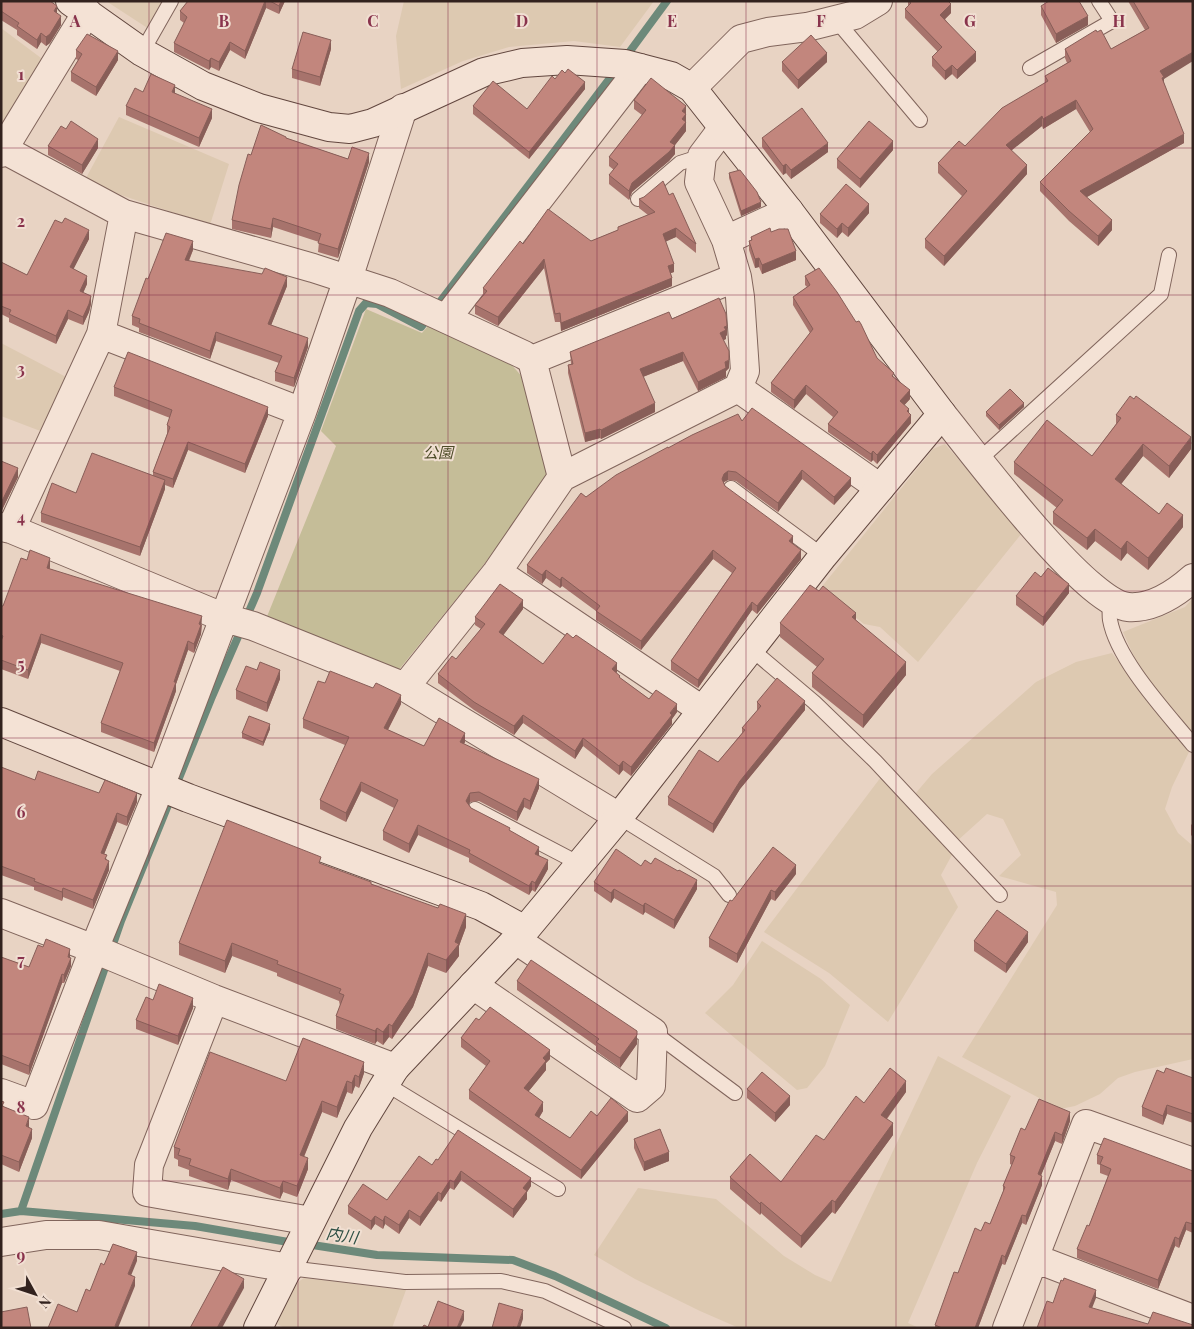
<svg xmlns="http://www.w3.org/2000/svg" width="1194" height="1329" viewBox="0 0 1194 1329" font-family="'Playfair Display','Noto Sans JP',serif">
	<rect width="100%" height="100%" fill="#e8d3c3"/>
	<path fill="#ddc9b1" d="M106 1H165L149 29Z
		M404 1H654L620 47 574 41 509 47 463 61 401 89 396 36Z
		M1 28 45 61 1 128Z
		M119 117 229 164 210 225 109 191 86 178Z
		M1 343 68 378 43 432 1 416Z
		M945 444 1022 533 918 662 880 627 864 624 820 589 933 449Z
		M1193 598V735L1139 668 1123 632 1185 607Z
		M1112 653 1189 752 1172 787 1165 809 1178 833 1193 846V1059L1135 1072 1118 1078 1100 1094 1075 1106 1060 1109 962 1057 1057 905 1056 892 999 876 1021 855 1003 819 987 814 956 842 915 794 932 774 1036 682 1076 662Z
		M881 777 953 853 941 875 958 907 888 1022 829 973 764 932Z
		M762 941 821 979 850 1005 825 1066 807 1088 797 1090 705 1013 733 985Z
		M938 1056 1011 1096 977 1163 908 1323 919 1328H739L700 1311 635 1279 594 1255 638 1188 716 1199 784 1256 815 1275 831 1282Z
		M304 1278 406 1290 392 1328H285L277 1324 295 1284Z"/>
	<path fill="#c5bd98" d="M366 309 422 333 428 326 509 362 526 381 550 467 545 484 475 576 397 672 266 619 336 446 321 431Z"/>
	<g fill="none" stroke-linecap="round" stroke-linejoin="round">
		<path stroke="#6d897a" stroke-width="8" d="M625 58 667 1
			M21 1211 121 921 211 699 257 593 359 311 366 303 377 304 421 327 617 69
			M1 1214 21 1211 195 1226 294 1243
			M306 1244 377 1255 513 1260 555 1276 666 1328"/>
		<g stroke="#81655c" stroke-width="16">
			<path id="lane" d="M836 20 920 120
				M142 52 171 1
				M1030 68 1112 21 1099 1
				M638 199 680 163 702 156
				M980 459 1161 294 1169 255
				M731 488 823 556
				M1110 600C1110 607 1109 614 1110 620 1117 660 1167 713 1193 745
				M751 649 814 702 875 761 1000 895
				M475 809 580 864
				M619 817 714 876 729 895
				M653 1032 735 1093
				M386 1084 558 1189
				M289 1268 405 1282 501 1281 545 1291 624 1328"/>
		</g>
		<g stroke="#81655c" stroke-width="30">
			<path id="street" d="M692 88 741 39 768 32 807 27 855 15 878 1
				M723 128 702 156 699 182 726 240
				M1 148 124 214 313 268 390 293 524 355 532 360 562 477
				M1 153 87 12
				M446 319 640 68
				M101 334 302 412
				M532 360 737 277
				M738 388 745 371 740 297 737 277 726 240 789 211
				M942 414C973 452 1085 603 1128 607 1153 609 1176 593 1193 578
				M1 527 11 529 225 618 253 626 405 687 619 817
				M11 529 101 334 124 214
				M497 572 702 710
				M405 687 497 572 562 477 738 388 880 488
				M1 913 94 949 214 999 395 1068
				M473 985 637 1098 651 1086 653 1032 516 940
				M214 999 149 1165 147 1192 311 1221
				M1 1093 34 1105 94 949 160 787 302 412 348 279 403 108
				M1 1242 46 1235H99L289 1268
				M1034 1258 1193 1319
				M1007 1328 1086 1124 1193 1162"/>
		</g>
		<g stroke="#62473f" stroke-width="30">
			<path id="secondary" d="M70 1 142 52 203 86 259 108 329 127 350 129 373 123 484 72 522 63 567 60 625 64 671 76 692 88 789 211 942 414 823 556 619 817 525 930 395 1068 358 1128 258 1328
				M1 722 188 798 481 906 525 930"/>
		</g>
		<use href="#lane" stroke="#f4e2d5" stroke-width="14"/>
		<use href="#street" stroke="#f4e2d5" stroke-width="28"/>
		<use href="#secondary" stroke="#f4e2d5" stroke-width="28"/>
	</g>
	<path fill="#a7736c" d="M1 1 57 13 61 25 50 43 46 46 41 42 37 49 17 35V30L1 20Z
		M188 1H285L279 14 266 8 245 59 230 50 219 71 211 67 209 70 174 52V43L184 23 180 20V11Z
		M908 1H948L951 13 945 19 976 61 957 79 952 74 945 80 932 66V57L938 52 905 18V9L908 6Z
		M1128 1H1193L1164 79V83L1184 143 1086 197 1112 230 1098 246 1069 221 1040 191V182L1090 132 1076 109 1043 129 1042 126 1011 150 1027 174 944 266 925 248V239L962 196 938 173V163L965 146 1045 83V76L1067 63 1065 58V49H1111L1145 30Z
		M1041 6 1088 25 1056 43 1041 15Z
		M331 49 320 86 292 78V69Z
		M76 50 118 60 96 96 71 81V72L78 60 76 59Z
		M782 62H827L798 89 782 71Z
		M565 73 585 89 529 159 473 114V106L527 109 555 79Z
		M143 92 175 93 212 118 199 147 126 115V106Z
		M634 100 686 115V131L675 145V154L669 161 632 192 629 200 609 184V175L614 170 609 166V157L642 115 634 109Z
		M66 129 98 148 82 174 48 155V146Z
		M286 138 348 159 369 162 338 258 318 252 319 242 273 227 271 238 232 229V220L251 155Z
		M762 138 828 152 791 179 786 173 783 175 762 147Z
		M893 150 860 188 837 168V159Z
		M729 173 761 207 741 216 729 178Z
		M669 195 696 244V253L676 237 665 241 674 272 671 273 672 286 561 331 560 322H555L544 268 498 326 475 314V305L483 295V288L523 244 591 241 618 230V227L648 215 639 208V199Z
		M869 213 848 237 842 232 837 238 820 223V214Z
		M62 223 89 239 73 269 87 284 83 293 91 304 89 312 83 325 68 319 56 344 9 322V318L1 314V262L27 275Z
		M771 232 796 260 762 274 759 267 755 268 749 250V241L751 240V237Z
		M193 250 189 261 287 286 271 325 308 347 294 387 275 381V372L279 363 216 341 210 359 139 332V328L132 325V316L148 279Z
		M805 276 877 358 894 377 910 399 904 405 909 413 911 423 877 464 873 460 871 462 828 432V424L833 417 806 394 794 409 771 392V383L810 333 793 305V297L807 287 805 285Z
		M672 319 727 335 726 336V339L723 340 729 368 726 371V377L698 391 683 361 643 377 655 412 601 439 600 438 585 442 568 373V365L571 364 570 352Z
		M114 387 268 416 245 473 188 450 173 488 165 485V489L140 556 41 522V513L153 475V472L167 434V425L170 418 114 396Z
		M1024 407 999 430 986 416V412Z
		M1116 415 1191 449 1169 478 1143 456 1121 484 1159 514 1183 527 1148 570 1127 553 1121 561 1095 541 1087 550 1053 524V512L1057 508 1014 474V462L1092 456 1116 424Z
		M742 421 851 486 834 505 802 479 778 512 736 481 728 480 724 482 725 486 793 545 801 559 757 614 752 610 698 688 671 670V661L732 573 713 559 641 650 596 620V611L562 586 560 588 546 578 542 584 527 573V565L586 497 668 448Z
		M1 461 18 477 2 510H1Z
		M27 560 50 567V569L202 625 201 634 194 653 188 650 176 684V691L154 752 101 732V723L120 671 41 643 28 679 1 669V606H3Z
		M1041 577 1069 593 1043 626 1016 605V596Z
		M523 609 503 635 543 664 617 672H616L620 678 649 699 677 712 672 719V724L631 776 623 770 619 775 583 746 575 759 523 723 514 735 474 710 438 683V674L456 659 481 629 475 625V617Z
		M856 620 906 675 863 728 812 687V673L817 667 780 637V623Z
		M257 670 280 679 267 712 236 699V690Z
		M325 683 401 704 388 730 424 746 465 742 464 744 539 788 530 810 524 807 517 821 479 801 470 802 469 804 471 808 510 831 539 855 548 869 535 892 532 890 529 895 469 862V858L418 835 409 853 383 840V831L394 808 361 791 346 822 320 809V800L345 745 303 728V719Z
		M757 702 805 710 740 789 713 833 668 805V797L718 762 742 733V728L757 711Z
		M270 729 263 746 242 738V733Z
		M1 767 35 780 137 802 127 826 117 822 104 854 107 860 109 870 93 909 63 897 62 901 34 890V887L1 875Z
		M1193 823V837L1191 835V825Z
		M321 864 371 884 466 927 459 946V956L446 973 428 966 413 1007 392 1039 389 1037 383 1045 377 1041 375 1044 336 1029V1016L340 1006 339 1001 277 976V973L232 956 225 973 179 955V943Z
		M651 864 697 889 674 929 645 912 643 915 614 898 611 903 594 891V882L641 866Z
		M796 874 775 901 771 899 737 963 709 947V938L732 901Z
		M974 941 1028 942 1006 973 974 951Z
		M1 957 29 967 70 958 71 966 64 983H62L29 1075 1 1064Z
		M517 981 637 1031V1044L620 1068 596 1051V1046L517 990Z
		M153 1000 193 1008 178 1045 136 1029V1020Z
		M479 1020 550 1059 546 1063V1070L528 1092 543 1111 539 1118 570 1138 597 1116 628 1121 581 1179 469 1099V1090L486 1066 461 1047V1038Z
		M364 1073 359 1088 355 1086 352 1094 347 1092 337 1118 322 1112 304 1157 308 1169 297 1197 283 1192 280 1199 231 1180 228 1190 189 1176V1170L178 1166V1160L174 1158V1147L286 1081Z
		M1164 1073 1193 1078V1123L1167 1114 1163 1125 1142 1116V1107Z
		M747 1089 790 1105 775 1122 747 1098Z
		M906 1092 887 1119 893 1135 835 1214 832 1212 801 1248 761 1213 760 1215 730 1189V1177L781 1182 864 1103Z
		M1 1101 4 1107 29 1126V1127L32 1138 19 1172 1 1164Z
		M1070 1121 1062 1144 1055 1141 1041 1175 1042 1185 1026 1225 1022 1223 1005 1265 1002 1264 978 1328H935V1325L958 1273 981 1231 990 1224 1003 1192V1186L1012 1165 1010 1164V1155L1025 1130Z
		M634 1139 669 1161 644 1171 634 1148Z
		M1097 1155 1193 1171V1233L1186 1230 1179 1248 1175 1246 1158 1289 1077 1258V1249L1089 1226 1108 1176 1100 1173V1165L1097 1164Z
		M438 1160 531 1186 527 1192V1199L513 1218 461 1180 454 1190 450 1188 441 1202 438 1200 420 1226 409 1218 399 1234 385 1224 383 1229 375 1224 371 1230 348 1214V1206L387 1200Z"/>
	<path fill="#885e58" d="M265 1H266V8L245 59V51Z
		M281 1H285L279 14V6Z
		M951 4V13L940 24V15Z
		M57 6V15L54 11Z
		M61 16V25L50 43 46 46V37Z
		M1088 16V25L1056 43V34Z
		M41 33V42L37 49V40Z
		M331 40V49L320 86V77Z
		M230 42V50L219 71V62Z
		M118 51V60L96 96V87Z
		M976 52V61L957 79V70Z
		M1193 52V61L1164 79V87L1160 71Z
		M827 53V62L798 89V80Z
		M211 58V67L209 70V61Z
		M952 65V74L945 80V71Z
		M585 82V89L529 159V152Z
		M175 85V94L172 92Z
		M1076 100V109L1043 129V119Z
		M686 106V131L675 145V154L669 161 632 192 629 200V191L632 183 670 142 682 111Z
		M212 109V118L199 147V138Z
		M1042 116V126L1006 155V145Z
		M1184 134V143L1080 201V191Z
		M98 139V148L82 174V165Z
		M893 141V150L860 188V179Z
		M828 143V152L791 179V170Z
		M369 153V162L338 258V249Z
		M786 164V173L783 175V166Z
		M1027 165V174L944 266V256Z
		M761 202V207L741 216V211Z
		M869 204V213L848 237V228Z
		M273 218V227L271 238V229Z
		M1112 220V230L1098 246V236Z
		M842 223V232L837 238V229Z
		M676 228V237L663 243V234Z
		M89 230V239L70 276V267Z
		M193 241V250L185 269V260Z
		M796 251V260L762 274V265Z
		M759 258V267L755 268V259Z
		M544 259V268L498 326V317Z
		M674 264V272L668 274V266Z
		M87 276V284L80 300V291Z
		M287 277V286L268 333V324Z
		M672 278V286L561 331V323Z
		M91 296V304L89 312 83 325V317Z
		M68 310V319L56 344V336Z
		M727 326V335L726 336V339L720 342V333L724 327Z
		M216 332V341L210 359V351Z
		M308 338V347L294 387V378Z
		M683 352V361L640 378V369Z
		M729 360V368L726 371V377L698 391V382Z
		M806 385V394L794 409V400Z
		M910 390V399L900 410V401Z
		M655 403V412L601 439V430Z
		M1024 403V407L999 430V425Z
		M268 407V416L245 473V464Z
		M909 409V417L911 415V423L877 464V455Z
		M600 429V438L585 442V433Z
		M1191 437V449L1169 478V466Z
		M188 442V450L173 488V479Z
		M1143 444V456L1115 492V479Z
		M873 451V460L871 462V454Z
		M18 468V477L2 510V501Z
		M802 470V479L778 512V503Z
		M728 471V480L724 482 722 488V479L724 474Z
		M851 478V486L834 505V497Z
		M165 480V489L140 556V547Z
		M1183 515V527L1148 570V558Z
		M1095 529V541L1087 550V538Z
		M793 536V545L789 541Z
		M1127 541V553L1121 561V549Z
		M713 550V559L641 650V641Z
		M801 550V559L757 614V606Z
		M50 558V567L47 577V568Z
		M546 570V578L542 584V575Z
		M562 577V586L560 588V580Z
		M1069 584V593L1043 626V617Z
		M523 600V609L499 641V632Z
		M752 602V610L698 688V680Z
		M856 613V626L852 617Z
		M202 616 201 634 194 653V644L199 624Z
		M41 634V643L28 679V670Z
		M188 641V650L176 684V691L154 752V743Z
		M906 662V675L863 728V715Z
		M617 663V672L612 678V669Z
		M280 670V679L267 712V703Z
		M401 695V704L384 737V728Z
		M805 701V710L740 789 713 833V824L740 781Z
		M677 704V712L672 719V724L631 776V767Z
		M523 715V723L514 735V726Z
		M270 724V729L263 746V742Z
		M465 733V742L460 751V742Z
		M583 738V746L575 759V751Z
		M623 761V770L619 775V766Z
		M539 779V788L530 810V801Z
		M361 782V791L346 822V813Z
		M137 793V802L127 826V817Z
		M470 793V802L466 810V801Z
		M524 798V807L517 821V812Z
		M117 813V822L101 862V853Z
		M418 825V835L409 853V844Z
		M539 847V856L535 854Z
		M548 860V869L535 892V883Z
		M109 861V870L93 909V900Z
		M796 865V874L775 901V892Z
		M697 880V889L674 929V920Z
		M532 881V890L529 895V886Z
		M63 888V897L62 901V892Z
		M614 889V898L611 903V893Z
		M771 890V899L737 963V954Z
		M645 903V912L643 915V906Z
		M466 914V927L459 946V956L446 973V960L455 942Z
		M1028 932V942L1006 973V964Z
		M232 943V956L225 973V961Z
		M70 949V957L68 965V957Z
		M428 953V966L413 1007 392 1039V1026Z
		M71 958V966L64 983V975Z
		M62 974V983L29 1075V1066Z
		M193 998V1008L178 1045V1036Z
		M389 1024V1037L383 1045V1032Z
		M377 1028V1041L375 1044V1031Z
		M637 1035V1044L620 1068V1058Z
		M550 1050V1059L546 1063V1070L524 1097V1088L543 1058Z
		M364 1062V1073L359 1088V1077Z
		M355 1075V1086L352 1094V1083Z
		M347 1081V1092L337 1118V1107Z
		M906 1081V1092L881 1126V1115Z
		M790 1096V1105L775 1122V1113Z
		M322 1101V1112L300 1166V1155Z
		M543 1102V1111L535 1124V1115Z
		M1167 1105V1114L1163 1125V1116Z
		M628 1112V1121L581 1179V1170Z
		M1070 1112V1121L1062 1144V1135Z
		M29 1117V1126L26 1135V1126Z
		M893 1123V1135L835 1214V1202Z
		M32 1129V1138L19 1172V1162Z
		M1055 1132V1141L1038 1183V1174Z
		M669 1152V1161L644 1171V1162Z
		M308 1158V1169L297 1197V1186Z
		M231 1169V1180L228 1190V1179Z
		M461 1171V1180L454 1190V1182Z
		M1042 1176V1185L1026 1225V1216Z
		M531 1178V1186L527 1192V1199L513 1218V1209L523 1188Z
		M450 1180V1188L441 1202V1194Z
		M283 1181V1192L280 1199V1188Z
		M438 1192V1200L420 1226V1217Z
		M832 1200V1212L801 1248V1236Z
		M761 1202V1213L760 1215V1204Z
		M409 1210V1218L399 1234V1225Z
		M1022 1215V1223L1005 1265V1257Z
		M375 1216V1224L371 1230V1221Z
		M385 1216V1224L383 1229V1221Z
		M1186 1222V1230L1179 1248V1239Z
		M1175 1237V1246L1158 1289V1280Z
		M137 1252V1261L128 1283V1274Z
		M1002 1255V1264L978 1328H975Z
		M135 1277V1286L118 1328 115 1326Z
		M244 1279V1288L222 1328H217Z
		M1096 1290V1298L1089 1316V1307Z
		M523 1310V1319L520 1328H517Z
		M464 1311V1320L460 1328H457Z"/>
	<path fill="#c2867d" stroke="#885e58" d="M1 1H50L57 6 54 11 61 16 50 34 46 37 41 33 37 40 17 26 19 23 1 11Z
		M188 1H265L245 51 230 42 219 62 211 58 209 61 174 43 187 17 180 11Z
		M270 1H281L279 6Z
		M909 1H948L951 4 940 15 976 52 957 70 952 65 945 71 932 57 942 47 905 9 911 3Z
		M1049 1H1079L1088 16 1056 34 1041 6Z
		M1133 1H1193V52L1160 71 1164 77 1162 78 1184 134 1080 191 1112 220 1098 236 1069 211 1040 182 1093 129 1076 100 1043 119 1042 116 1006 145 1027 165 944 256 925 239 967 191 938 163 959 141 965 146 1002 108 1048 81 1045 76 1071 61 1065 49 1096 30 1097 32 1101 30 1111 49 1149 28Z
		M303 32 331 40 320 77 292 69Z
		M87 34 118 51 96 87 71 72 82 54 76 50Z
		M811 35 827 53 798 80 782 62Z
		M568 69 585 82 529 152 473 106 493 81 527 109 552 76 555 79 562 70 565 73Z
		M151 74 175 85 172 92 212 109 199 138 126 106 135 88 143 92Z
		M651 78 686 106 682 111 686 114 682 119 686 122 670 142 675 145 669 152 632 183 629 191 609 175 618 164 609 157 646 110 634 100Z
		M802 108 828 143 791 170 786 164 783 166 762 138Z
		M71 121 98 139 82 165 48 146 61 126 66 129Z
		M869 121 893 141 860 179 837 159Z
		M261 125 286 137V138L348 159 352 147 369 153 338 249 318 243 321 234 273 218 271 229 232 220 239 185 248 154 251 155Z
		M740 170 757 192 761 202 741 211 729 173Z
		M663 181 669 195 673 193 696 244 676 228 663 234 674 264 668 266 672 278 561 323 560 313 555 314 544 259 498 317 475 305 487 291 483 288 520 241 523 244 548 209 591 241 618 230V227L655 212 639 199 644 197Z
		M846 184 869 204 848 228 842 223 837 229 820 214Z
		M65 218 89 230 70 267 87 276 80 291 91 296 89 304 83 317 68 310 56 336 9 314 11 310 1 306V262L27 275 55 220 62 223Z
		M770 228 771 232 779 229H788L796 251 762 265 759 258 755 259 749 241 752 240 751 237Z
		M166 233 193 241 185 260 262 274 265 268 287 277 268 324 308 338 294 378 275 372 282 356 216 332 210 351 139 323 140 319 132 316 146 278 148 279Z
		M819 268 837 292 856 322 859 321 861 324 877 358 894 373 892 376 910 390 900 401 909 409 907 411 911 415 877 455 873 451 871 454 828 424 838 412 806 385 794 400 771 383 813 329 793 297 810 285 805 276Z
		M719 298 726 314 727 326 724 327 726 330 720 333 729 351V360L725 362 726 368 698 382 683 352 640 369 655 403 601 430 600 429 585 433 568 365 573 364 570 352 669 312 672 319Z
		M128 352 268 407 245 464 188 442 173 479 153 472 170 427 167 425 172 410 114 387Z
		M1010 389 1024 403 999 425 986 412Z
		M1130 396 1134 399 1136 396 1191 437 1169 466 1143 444 1115 479 1159 514 1167 503 1183 515 1148 558 1127 541 1121 549 1095 529 1087 538 1053 512 1063 500 1014 462 1047 420 1092 456 1121 418 1116 415Z
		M752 408 851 478 834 497 802 470 778 503 736 472 728 471 724 474 722 479 725 486 793 536 789 541 801 550 757 606 752 602 698 680 671 661 736 568 713 550 641 641 596 611 600 606 562 577 560 580 546 570 542 575 527 565 581 493 586 497 616 475 668 447V448L692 435 738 414 742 421Z
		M92 453 165 480 140 547 41 513 52 483 76 493Z
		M1 461 18 468 2 501H1Z
		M30 550 50 558 47 568 202 616 199 624 201 625 194 644 188 641 174 682H176L154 743 101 723 123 663 41 634 28 670 1 660V641L3 636 1 635V606H3L21 558 27 560Z
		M1048 568 1069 584 1043 617 1016 596 1035 572 1041 577Z
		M500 584 523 600 499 632 543 664 567 633 573 638 576 635 617 663 612 669 620 676 619 677 649 699 656 690 677 704 670 713 672 715 631 767 623 761 619 766 583 738 575 751 523 715 514 726 474 702 438 674 452 656 456 659 485 624 475 617Z
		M810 585 819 591 823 586 856 613 852 617 906 662 863 715 812 673 824 659 780 623Z
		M260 662 280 670 267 703 236 690 246 666 257 670Z
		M330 671 373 688 376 683 401 695 384 728 424 746 439 718 465 733 460 742 539 779 530 801 524 798 517 812 479 792 470 793 466 801 471 808 510 828 509 830 539 847 535 854 548 860 535 883 532 881 529 886 469 853 470 850 418 825 409 844 383 831 398 800 361 782 346 813 320 800 349 737 303 719 318 681 325 683Z
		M777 678 805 701 740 781 713 824 668 797 699 750 718 762 745 730 742 728 761 706 757 702Z
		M249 716 270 724 263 742 242 733Z
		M1 767 35 780 38 771 99 793 105 780 137 793 127 817 117 813 101 853 107 855 105 859 109 861 93 900 63 888 62 892 34 881 35 879 1 866Z
		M227 820 321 857 319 863 371 882V884L438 908 440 904 466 914 455 942 459 944 446 960 428 953 413 994 392 1026 389 1024 383 1032 377 1028 375 1031 336 1016 344 995 339 993 341 989 277 964 278 961 232 943 225 961 179 943Z
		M773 847 796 865 775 892 771 890 737 954 709 938 730 900 732 901Z
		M616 849 641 866 645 860 651 864 655 858 678 871 679 870 697 880 674 920 645 903 643 906 614 889 611 893 594 882Z
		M997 910 1028 932 1006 964 974 941Z
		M46 939 70 949 68 957 71 958 64 975 62 974 29 1066 1 1055V957L29 967 38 945 43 947Z
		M531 960 637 1031V1035L620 1058 596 1042 599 1039 517 981Z
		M159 984 193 998 178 1036 136 1020 146 997 153 1000Z
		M490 1007 550 1050 543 1058 546 1061 524 1088 543 1102 535 1115 570 1138 591 1111 597 1116 611 1098 628 1112 581 1170 469 1090 490 1061 461 1038 476 1018 479 1020Z
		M303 1038 364 1062 359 1077 355 1075 352 1083 347 1081 337 1107 322 1101 300 1155 308 1158 297 1186 283 1181 280 1188 231 1169 228 1179 189 1165 191 1159 178 1155 180 1149 174 1147 210 1052 286 1081Z
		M890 1068 906 1081 881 1115 893 1123 835 1202 832 1200 801 1236 761 1202 760 1204 730 1177 750 1154 781 1182 816 1135 824 1140 856 1096 864 1103Z
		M1166 1068 1193 1078V1114L1167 1105 1163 1116 1142 1107 1157 1070 1164 1073Z
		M762 1072 790 1096 775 1113 747 1089Z
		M1039 1099 1070 1112 1062 1135 1055 1132 1038 1174 1042 1176 1026 1216 1022 1215 1005 1257 1002 1255 975 1328H942L935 1325 954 1272 958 1273 975 1228 981 1231 985 1222 990 1224 1005 1187 1003 1186 1015 1157 1010 1155 1021 1128 1025 1130Z
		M1 1101 4 1102 2 1106 29 1117 26 1126 32 1129 19 1162 1 1155Z
		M660 1129 669 1152 644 1162 634 1139Z
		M458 1130 531 1178 523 1188 527 1191 513 1209 461 1171 454 1182 450 1180 441 1194 438 1192 420 1217 409 1210 399 1225 385 1216 383 1221 375 1216 371 1221 348 1206 363 1184 387 1200 419 1156 432 1165 436 1159 438 1160Z
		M1104 1138 1193 1171V1224L1186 1222 1179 1239 1175 1237 1158 1280 1077 1249 1087 1225 1089 1226 1111 1169 1100 1164 1103 1157 1097 1155Z
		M113 1244 137 1252 128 1274 135 1277 115 1326 118 1328H48L58 1304 77 1312 86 1289 90 1291 101 1263 104 1265Z
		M223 1267 244 1279 217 1328H190Z
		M1064 1278 1096 1290 1089 1307 1148 1324 1153 1312 1193 1325V1328H1037L1047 1301 1053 1303 1061 1280 1063 1281Z
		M438 1301 464 1311 457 1328H422L424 1325 428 1327Z
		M499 1303 523 1310 517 1328 513 1327V1328H492Z
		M27 1307 31 1328H1V1312Z"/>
	<path fill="none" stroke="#89334c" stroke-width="1" stroke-opacity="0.55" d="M149 1V1328M298 1V1328M448 1V1328M597 1V1328M746 1V1328M896 1V1328M1045 1V1328M1 148H1193M1 295H1193M1 443H1193M1 591H1193M1 738H1193M1 886H1193M1 1034H1193M1 1181H1193"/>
	<g text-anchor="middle" stroke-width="4" stroke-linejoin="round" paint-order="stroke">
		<g font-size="15" font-style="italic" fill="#4c4b27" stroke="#f1dfd2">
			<text x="438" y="458">公園</text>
		</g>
		<g font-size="16" font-style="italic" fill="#2f5045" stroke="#f1dfd2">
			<text transform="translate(342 1235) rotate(9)" y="6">内川</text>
		</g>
	</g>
	<g font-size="16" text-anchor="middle" font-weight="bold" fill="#89334c" stroke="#f1dfd2" stroke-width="4" stroke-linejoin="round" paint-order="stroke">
		<text x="75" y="27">A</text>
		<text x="224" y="27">B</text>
		<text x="373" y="27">C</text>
		<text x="522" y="27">D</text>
		<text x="672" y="27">E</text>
		<text x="821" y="27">F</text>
		<text x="970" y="27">G</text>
		<text x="1119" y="27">H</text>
		<text x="21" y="80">1</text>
		<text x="21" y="227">2</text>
		<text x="21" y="375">3</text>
		<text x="21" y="523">4</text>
		<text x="21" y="670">5</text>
		<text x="21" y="818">6</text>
		<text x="21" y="966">7</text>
		<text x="21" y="1113">8</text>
		<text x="21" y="1261">9</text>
	</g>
	<rect width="1194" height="1329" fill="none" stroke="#32221e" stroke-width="5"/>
	<g transform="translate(35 1294) rotate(130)" stroke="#f1dfd2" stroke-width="4" paint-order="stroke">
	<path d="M0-4L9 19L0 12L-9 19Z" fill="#32221e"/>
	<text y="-8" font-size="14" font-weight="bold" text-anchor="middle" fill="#32221e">N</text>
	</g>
</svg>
